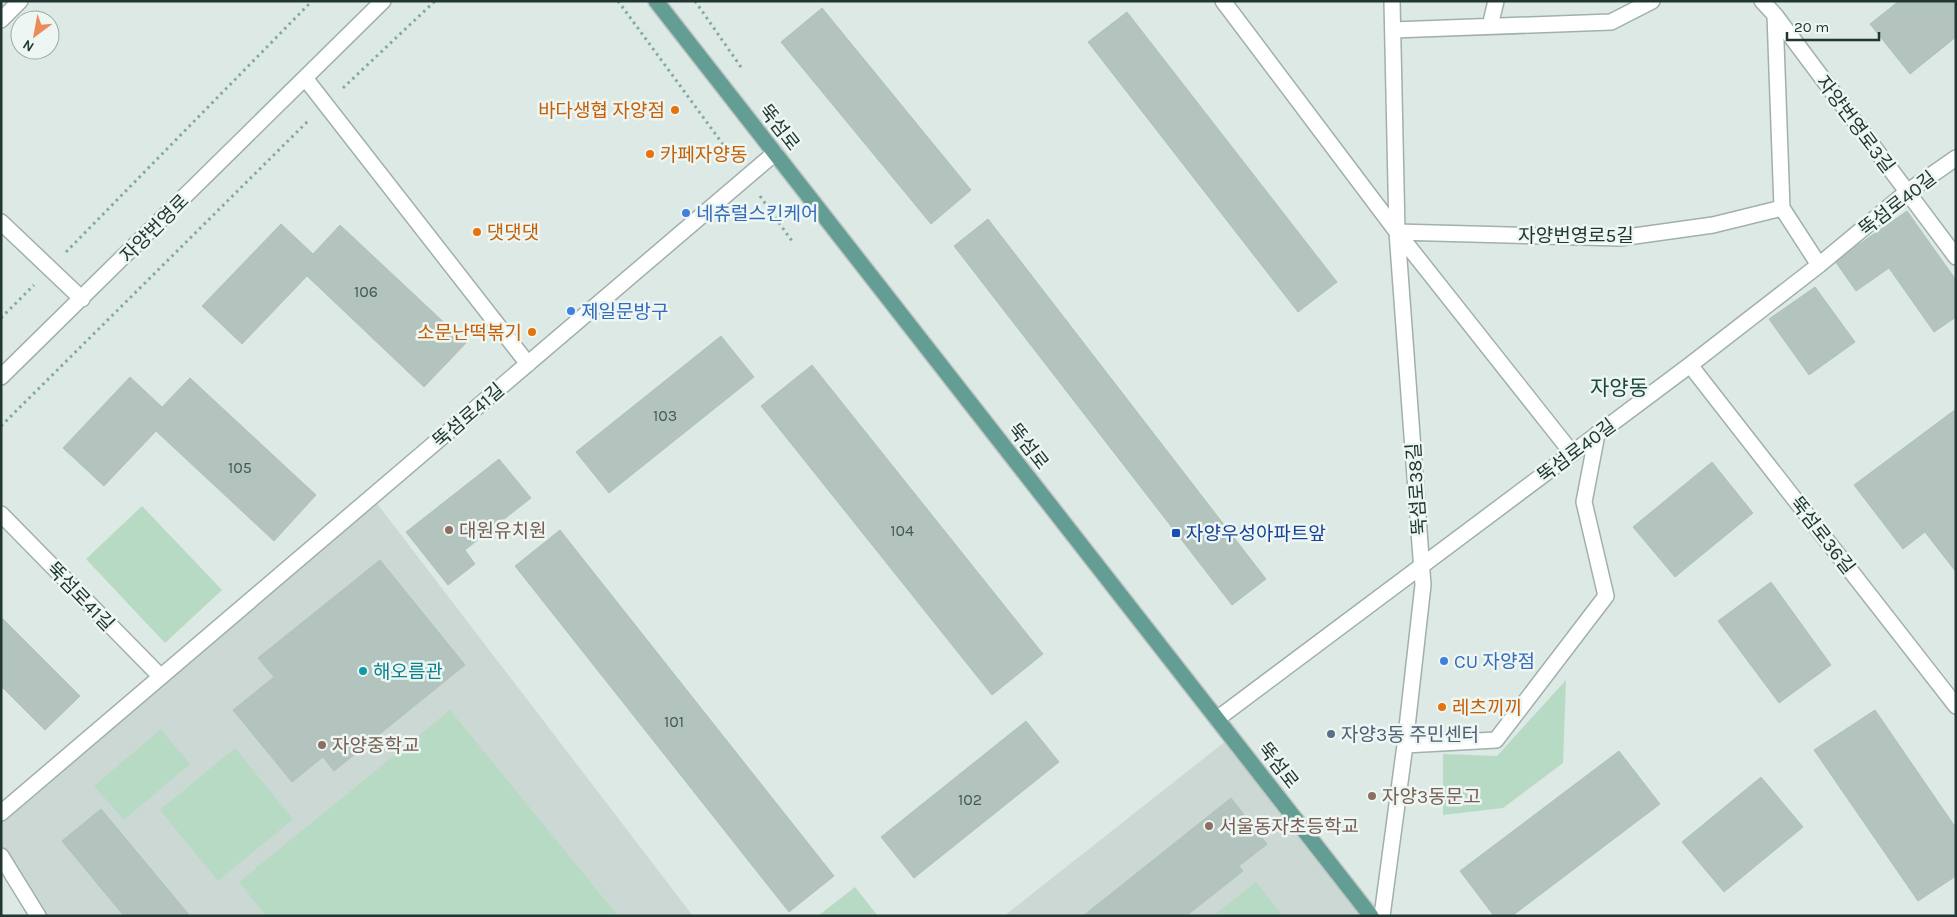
<svg xmlns="http://www.w3.org/2000/svg" width="1957" height="917" viewBox="0 0 1957 917" font-family="Karla,'Noto Sans KR',sans-serif">
	<rect width="100%" height="100%" fill="#dde9e5"/>
	<path fill="#ccd8d4" d="M372 497 693 916H38L1 856V813Z
		M1231 737 1371 916H1004Z"/>
	<path fill="#b6dac3" d="M142 506 222 590 165 643 86 559Z
		M1566 680 1563 763 1503 808 1443 815V754L1497 756Z
		M450 710 618 916H266L239 882Z
		M161 729 190 764 124 820 94 786Z
		M235 748 293 819 218 881 160 810Z
		M1256 882 1283 916H1213Z
		M855 887 878 916H818Z"/>
	<path fill="#b3c3be" stroke="#b0c2bc" d="M1899 1H1956V37L1910 74 1870 24Z
		M822 8 971 190 931 224 781 42Z
		M1127 12 1337 282 1298 312 1088 42Z
		M1907 211 1956 280V317L1934 332 1889 268 1856 291 1835 261Z
		M988 219 1266 579 1232 605 954 246Z
		M281 224 313 254 340 225 466 343 424 387 307 276 242 344 202 306Z
		M1815 287 1855 342 1809 375 1769 319Z
		M721 336 754 377 609 493 576 452Z
		M812 365 1043 654 992 695 761 406Z
		M130 377 162 407 190 378 316 495 274 541 156 431 104 486 63 448Z
		M1956 409V572L1925 532 1903 549 1854 485Z
		M499 459 531 498 465 550 475 564 448 585 406 532Z
		M1712 462 1753 513 1675 577 1633 527Z
		M560 530 834 876 789 912 515 566Z
		M380 560 465 665 334 771 323 757 292 782 233 710 274 677 258 658Z
		M1771 582 1831 665 1779 703 1718 621Z
		M1 617 80 696 45 730 1 686Z
		M1875 710 1956 828V876L1918 901 1814 750Z
		M1026 721 1059 762 914 878 881 837Z
		M1619 751 1660 804 1512 916H1494L1460 871Z
		M1761 777 1803 827 1724 892 1682 842Z
		M1231 798 1267 844 1239 866 1243 871 1186 916H1083Z
		M101 809 190 916H124L62 841Z"/>
	<g fill="none" stroke-linecap="round" stroke-linejoin="round">
		<g stroke="#a1b0ac" stroke-width="18">
			<path id="minor" d="M1223 1 1397 232 1572 453
				M1762 1 1775 15 1956 257
				M1775 15 1782 208 1819 265
				M1 20 20 1
				M1490 26 1496 1
				M1393 30 1611 22 1652 1
				M305 78 528 364
				M1 222 82 299
				M1397 232 1620 238 1713 225 1782 208
				M1690 365 1956 706
				M1 377 383 1
				M1 514 161 677
				M1217 719 1690 365 1819 265 1907 192 1956 158
				M1405 745 1496 740 1606 596 1584 502 1597 434
				M1 813 775 153
				M1 856 38 916
				M1382 916 1405 745 1423 585 1397 232 1392 1"/>
		</g>
		<g stroke="#bcc3c2" stroke-width="18">
			<path id="major" d="M656 1 1371 916"/>
		</g>
		<path stroke="#7faba2" stroke-width="3" stroke-dasharray="2.5 4" stroke-linecap="butt" d="M618 1 733 158
			M695 1 743 70
			M343 88 435 1
			M760 196 792 241
			M66 252 312 1
			M1 318 34 285
			M1 426 309 120"/>
		<use href="#minor" stroke="#fff" stroke-width="15"/>
		<use href="#major" stroke="#639d94" stroke-width="15"/>
	</g>
	<g fill="#e8710a" stroke="#edf6f2" stroke-width="2">
		<circle cx="675" cy="110" r="5"/>
		<circle cx="650" cy="154" r="5"/>
		<circle cx="477" cy="232" r="5"/>
		<circle cx="532" cy="332" r="5"/>
		<circle cx="1442" cy="707" r="5"/>
	</g>
	<g fill="#3f7fe0" stroke="#edf6f2" stroke-width="2">
		<circle cx="686" cy="213" r="5"/>
		<circle cx="571" cy="311" r="5"/>
		<circle cx="1444" cy="661" r="5"/>
	</g>
	<g fill="#8d6e63" stroke="#edf6f2" stroke-width="2">
		<circle cx="449" cy="530" r="5"/>
		<circle cx="322" cy="745" r="5"/>
		<circle cx="1372" cy="796" r="5"/>
		<circle cx="1209" cy="826" r="5"/>
	</g>
	<rect fill="#1a4fb4" stroke="#edf6f2" stroke-width="2" x="1171" y="528" width="10" height="10" rx="2.5"/>
	<circle fill="#0f9aa8" stroke="#edf6f2" stroke-width="2" cx="363" cy="671" r="5"/>
	<circle fill="#5c6f8a" stroke="#edf6f2" stroke-width="2" cx="1331" cy="734" r="5"/>
	<g text-anchor="middle" stroke-width="5" stroke-linejoin="round" paint-order="stroke">
		<g font-size="16" fill="#455a56">
			<text x="366" y="297">106</text>
			<text x="665" y="421">103</text>
			<text x="240" y="473">105</text>
			<text x="902" y="536">104</text>
			<text x="674" y="727">101</text>
			<text x="970" y="805">102</text>
		</g>
		<g font-size="19" fill="#c56008" stroke="#edf6f2" text-anchor="start">
			<text x="665" y="117" text-anchor="end">바다생협 자양점</text>
			<text x="660" y="161">카페자양동</text>
			<text x="487" y="239">댓댓댓</text>
			<text x="522" y="339" text-anchor="end">소문난떡볶기</text>
			<text x="1452" y="714">레츠끼끼</text>
		</g>
		<g font-size="19" fill="#203733" stroke="#edf6f2">
			<text transform="translate(1856 124) rotate(53)" y="7">자양번영로3길</text>
			<text transform="translate(780 127) rotate(52)" y="7">뚝섬로</text>
			<text transform="translate(1897 203) rotate(-38)" y="7">뚝섬로40길</text>
			<text transform="translate(154 228) rotate(-45)" y="7">자양번영로</text>
			<text x="1576" y="242">자양번영로5길</text>
			<text transform="translate(468 415) rotate(-41)" y="7">뚝섬로41길</text>
			<text transform="translate(1029 446) rotate(52)" y="7">뚝섬로</text>
			<text transform="translate(1576 450) rotate(-37)" y="7">뚝섬로40길</text>
			<text transform="translate(1416 489) rotate(-94)" y="7">뚝섬로38길</text>
			<text transform="translate(1823 535) rotate(52)" y="7">뚝섬로36길</text>
			<text transform="translate(81 596) rotate(46)" y="7">뚝섬로41길</text>
			<text transform="translate(1279 765) rotate(52)" y="7">뚝섬로</text>
		</g>
		<g font-size="19" fill="#366cbe" stroke="#edf6f2" text-anchor="start">
			<text x="696" y="220">네츄럴스킨케어</text>
			<text x="581" y="318">제일문방구</text>
			<text x="1454" y="668">CU 자양점</text>
		</g>
		<g font-size="19" fill="#785e54" stroke="#edf6f2" text-anchor="start">
			<text x="459" y="537">대원유치원</text>
			<text x="332" y="752">자양중학교</text>
			<text x="1382" y="803">자양3동문고</text>
			<text x="1219" y="833">서울동자초등학교</text>
		</g>
		<g font-size="19" fill="#164399" stroke="#edf6f2" text-anchor="start">
			<text x="1186" y="540">자양우성아파트앞</text>
		</g>
		<g font-size="19" fill="#0d838f" stroke="#edf6f2" text-anchor="start">
			<text x="373" y="678">해오름관</text>
		</g>
		<g font-size="19" fill="#4e5e75" stroke="#edf6f2" text-anchor="start">
			<text x="1341" y="741">자양3동 주민센터</text>
		</g>
		<g font-size="21" fill="#1d4842" stroke="#edf6f2">
			<text x="1619" y="395">자양동</text>
		</g>
	</g>
	<rect width="1957" height="917" fill="none" stroke="#203733" stroke-width="5"/>
	<g transform="translate(35 35) rotate(212)"><circle r="24" fill="#edf6f2" stroke="#9baaa6"/>
	<path d="M0-4L9 19L0 12L-9 19Z" fill="#ec8b58"/>
	<text y="-8" font-size="14" font-weight="bold" text-anchor="middle" fill="#203733">N</text>
	</g>
	<path d="M1787 32v8h92v-8" fill="none" stroke="#203733" stroke-width="2.5"/>
	<text x="1794" y="32" font-size="15" fill="#203733" stroke="#edf6f2" stroke-width="4" paint-order="stroke">20 m</text>
</svg>
